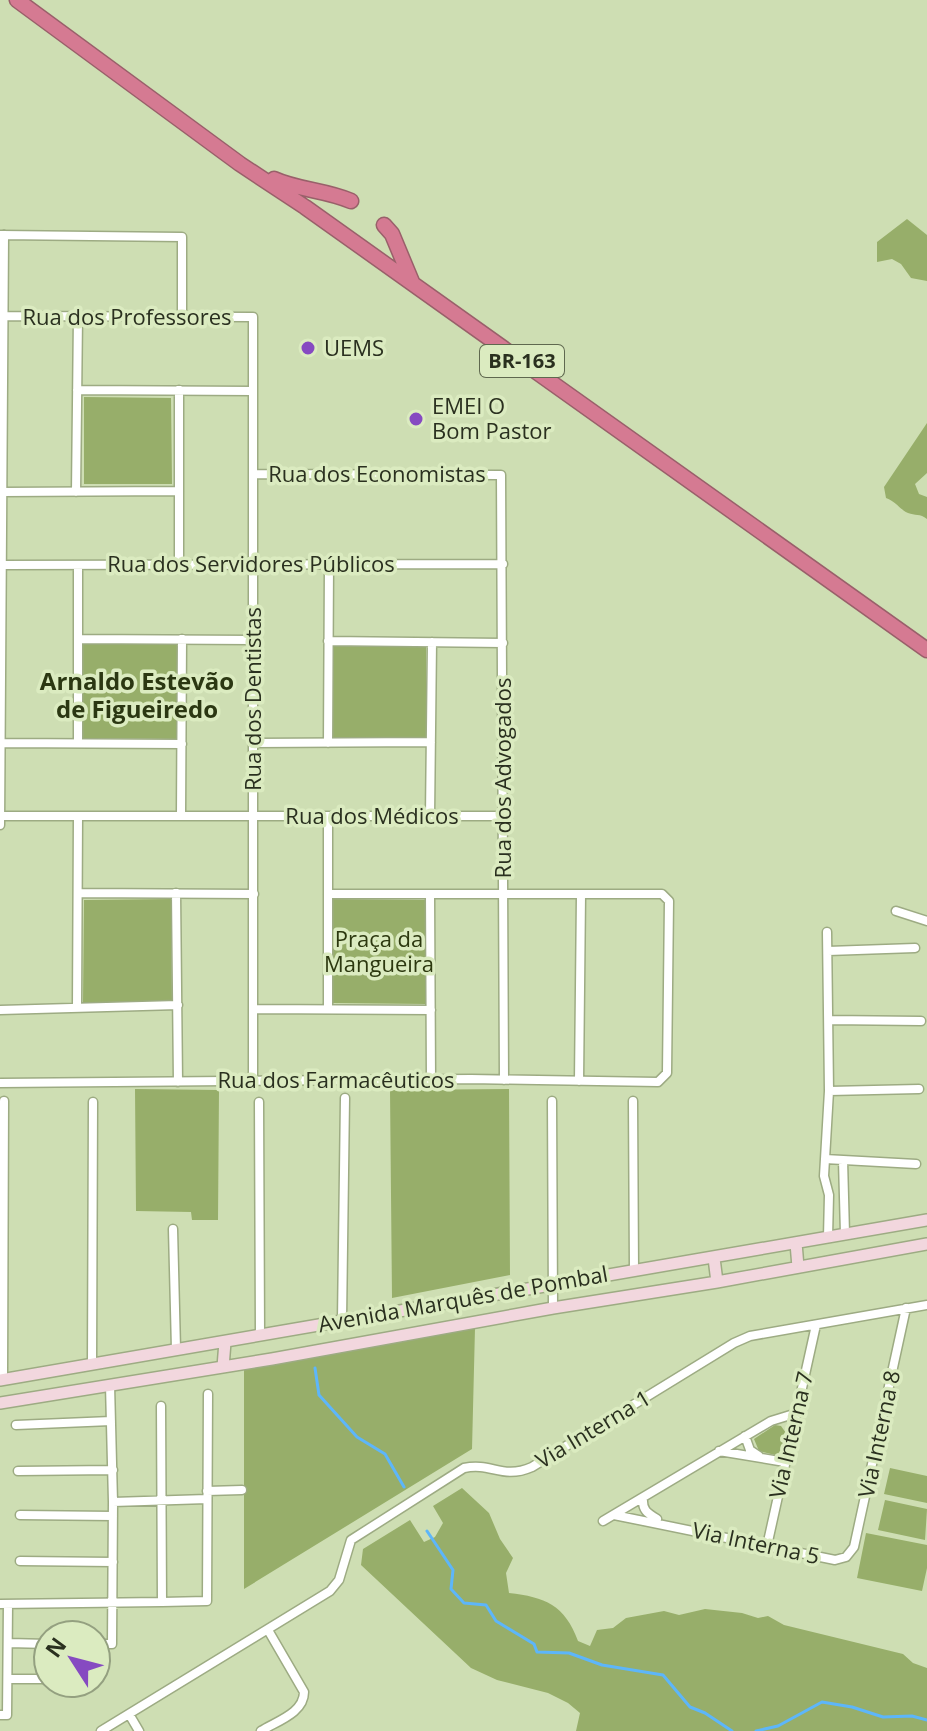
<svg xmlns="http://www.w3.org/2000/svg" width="927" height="1731" viewBox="0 0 927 1731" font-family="'Open Sans',sans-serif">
	<rect width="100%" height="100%" fill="#cedeb3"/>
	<path fill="#97ae6a" d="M907 219 927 235V281L911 278 901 264 892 259 877 262V242Z
		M84 397 171 398 172 484H84Z
		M927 423V473L915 484 919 494 927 497V519C920 513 915 516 908 513 899 509 897 502 886 498L884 487Z
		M83 644H177V739L83 738Z
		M333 646 426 647V738H333Z
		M171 899 172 1001 83 1003 84 900Z
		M333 899 425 900 426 1004 333 1003Z
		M135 1089 219 1090 218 1220H192L191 1212 136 1211Z
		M509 1089 510 1275 392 1298 390 1090Z
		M475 1328 472 1449 244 1589V1368Z
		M775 1425 781 1426 786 1433 783 1450 775 1455 759 1451 754 1439Z
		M890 1468 927 1476V1503L884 1494Z
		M462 1488 489 1513 500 1539 513 1558 506 1573 509 1593C545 1597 565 1605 578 1641L590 1646 597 1630 613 1628 626 1618 664 1611 679 1615 705 1609 742 1613 758 1618 768 1616 784 1625 903 1654 913 1663 927 1668V1731H576L580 1713 568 1703 548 1693 497 1680 471 1668 361 1565 363 1549 410 1520 424 1542 435 1537 443 1523 433 1506Z
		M885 1500 927 1509 925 1540 878 1530Z
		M866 1533 927 1545V1568L922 1591 857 1578Z"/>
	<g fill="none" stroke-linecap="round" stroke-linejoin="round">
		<path stroke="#5db6fa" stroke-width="3" d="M315 1368 319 1395 357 1437 385 1454 404 1487
			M427 1531 453 1570 451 1589 464 1603 486 1605 496 1621 534 1644 537 1652 569 1653 602 1665 663 1675 690 1707 705 1713 732 1731
			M756 1731 778 1726 822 1702 852 1707 883 1717 912 1716 927 1720"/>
		<g stroke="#9dab83" stroke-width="11">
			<path id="street" d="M1 235 182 237V317
				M0 316 253 317V1081
				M77 390 253 391
				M179 390V565
				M253 474 501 475 504 1080
				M2 492 179 491
				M76 492 78 316
				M0 565 503 564
				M78 639 253 640
				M328 641 503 643
				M1 743 182 744
				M78 743V565
				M253 743 431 742
				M328 743 329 564
				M0 816H504
				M181 816 182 639
				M328 816V1009
				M430 816 432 642
				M0 825 4 235
				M78 893 254 894
				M176 893 178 1082
				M430 894 431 1080
				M896 911 927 921
				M827 932 829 1091 824 1176 829 1195 828 1237
				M828 951 915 948
				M77 1007 78 816
				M253 1009 431 1010
				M0 1010 178 1005
				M829 1020 921 1021
				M579 1081 581 895
				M0 1083 471 1079 658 1082 667 1073 669 901 662 894H328
				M829 1091 919 1089
				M552 1101 553 1308
				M633 1101 634 1271
				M259 1102 260 1334
				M825 1159 916 1164
				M843 1160 845 1234
				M173 1229 176 1349
				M342 1320 345 1098
				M92 1364 93 1102
				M3 1379 4 1101
				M16 1425 111 1421
				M745 1436 750 1450 759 1456
				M719 1451 785 1462
				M18 1471 113 1470
				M207 1491 242 1490
				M643 1498C642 1510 647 1513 657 1519
				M113 1502 207 1499
				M20 1515 113 1516
				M614 1515 835 1560 846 1557 854 1547 906 1308
				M603 1521 771 1421 797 1413
				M767 1546 816 1325
				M20 1561 113 1562
				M162 1602 207 1601 208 1394
				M0 1604 162 1602 161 1406
				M9 1643 48 1644
				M96 1644H112L113 1502 110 1385
				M8 1679H48
				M129 1714 139 1731
				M0 1715H7L8 1604
				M101 1731 330 1591 339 1580 351 1540 464 1468C492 1462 502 1480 532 1467L734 1343 750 1336 927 1305
				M261 1731C277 1721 304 1713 304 1692L268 1630"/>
		</g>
		<g stroke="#9dab83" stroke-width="14">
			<path id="secondary" d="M796 1243 798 1267
				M714 1258 717 1282
				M223 1367 225 1342
				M0 1380 927 1220
				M0 1403 272 1359 553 1308 717 1282 927 1244"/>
		</g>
		<g stroke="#99606a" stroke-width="17">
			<path id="highway" d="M17 0 240 164 305 207 927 650
				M274 179C298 190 326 190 351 201
				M384 225 392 234 412 282"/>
		</g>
		<use href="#street" stroke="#fff" stroke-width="8"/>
		<use href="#secondary" stroke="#f2d7de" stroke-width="11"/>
		<use href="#highway" stroke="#d57a92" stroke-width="14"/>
	</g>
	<g fill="#864ac1" stroke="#dbebc0" stroke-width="3">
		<circle cx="308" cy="348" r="8"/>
		<circle cx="416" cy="419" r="8"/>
	</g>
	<g text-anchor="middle" stroke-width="7" stroke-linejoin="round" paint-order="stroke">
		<rect fill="#dbebc0" stroke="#5f684f" stroke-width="2" x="480" y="345" width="84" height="32" rx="6"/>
		<g font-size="20" font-weight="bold" fill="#2a301f">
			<text x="522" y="368">BR-163</text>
		</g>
		<g font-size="22" fill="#2a301f" stroke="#dbebc0">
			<text x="127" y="325">Rua dos Professores</text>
			<text x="377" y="482">Rua dos Economistas</text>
			<text x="251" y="572">Rua dos Servidores Públicos</text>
			<text transform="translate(253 699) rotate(-90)" y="8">Rua dos Dentistas</text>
			<text transform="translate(503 778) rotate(-90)" y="8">Rua dos Advogados</text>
			<text x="372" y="824">Rua dos Médicos</text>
			<text x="336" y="1088">Rua dos Farmacêuticos</text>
			<text transform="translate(463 1299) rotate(-10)" y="8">Avenida Marquês de Pombal</text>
			<text transform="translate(593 1429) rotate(-31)" y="8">Via Interna 1</text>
			<text transform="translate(879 1434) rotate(-78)" y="8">Via Interna 8</text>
			<text transform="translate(791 1435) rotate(-77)" y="8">Via Interna 7</text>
			<text transform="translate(756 1543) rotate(12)" y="8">Via Interna 5</text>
		</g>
		<g font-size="22" fill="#2a301f" stroke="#dbebc0" text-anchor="start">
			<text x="324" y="356">UEMS</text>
			<text x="432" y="414">EMEI O<tspan x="432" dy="25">Bom Pastor</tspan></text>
		</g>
		<g font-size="22" fill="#2c380f" stroke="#dbebc0">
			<text x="379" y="947">Praça da<tspan x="379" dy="25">Mangueira</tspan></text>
		</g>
		<g font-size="24" font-weight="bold" fill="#2b3712" stroke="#dbebc0">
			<text x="137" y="690">Arnaldo Estevão<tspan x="137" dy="28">de Figueiredo</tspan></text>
		</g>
	</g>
	<g transform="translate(72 1659) rotate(306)"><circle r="38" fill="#dbebc0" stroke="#94a080" stroke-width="2"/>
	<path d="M0-6L14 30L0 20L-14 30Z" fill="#864ac1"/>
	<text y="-12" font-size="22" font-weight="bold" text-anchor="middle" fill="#2a301f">N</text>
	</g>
</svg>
